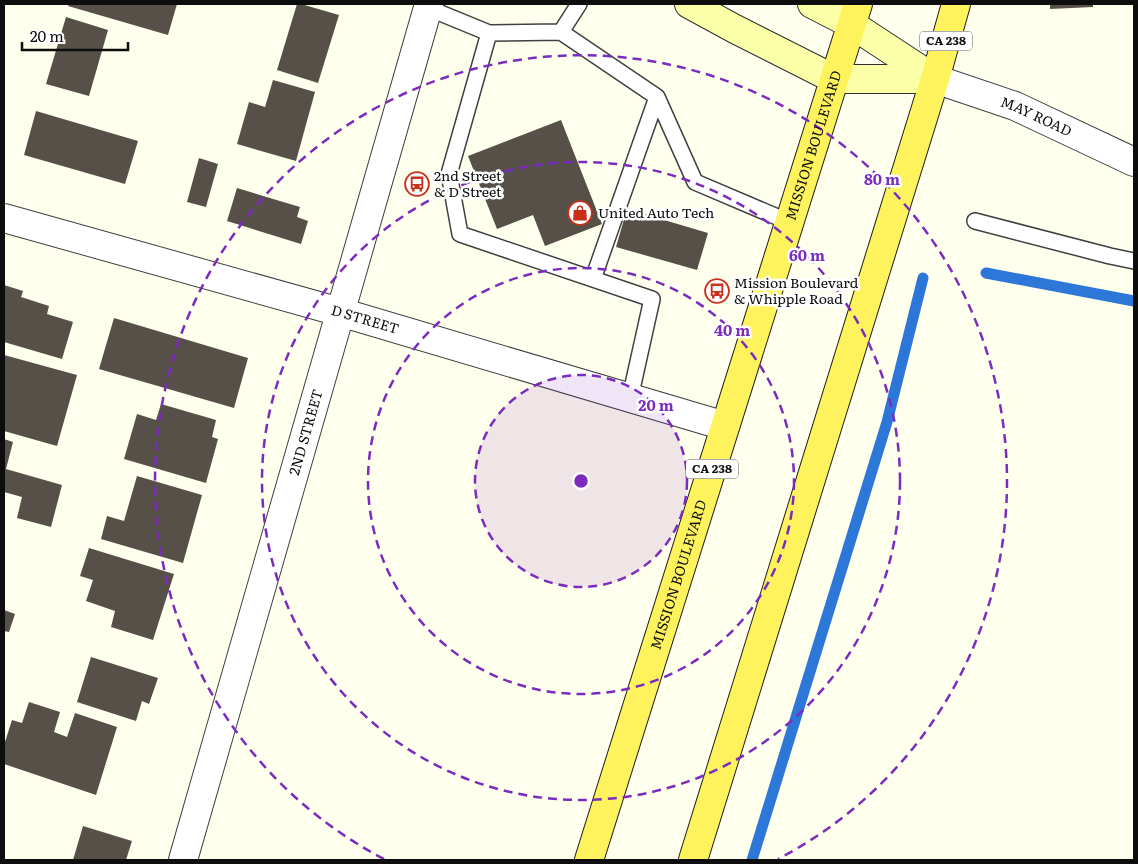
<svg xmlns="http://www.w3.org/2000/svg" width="1138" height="864" viewBox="0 0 1138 864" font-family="Literata,serif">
	<rect width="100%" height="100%" fill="#ffffed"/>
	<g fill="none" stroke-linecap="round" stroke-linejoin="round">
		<path stroke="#2d77d9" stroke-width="11" d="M986 273 1134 301
			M752 860 887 422 923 278"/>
	</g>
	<path fill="#575048" d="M69 4H177L168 35 68 6Z
		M297 4H301L339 15 318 83 277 70Z
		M1050 4H1093V7L1050 9Z
		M66 17 108 30 89 96 46 84Z
		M273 80 315 92 296 161 237 144 249 102 265 107Z
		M36 111 138 141 125 184 24 155Z
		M561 120 602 224 545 246 533 215 497 229 468 156Z
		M199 158 218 164 206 207 187 202Z
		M237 188 300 207 297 217 308 221 301 244 227 221Z
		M627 209 708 233 697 270 616 247Z
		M4 285 23 291 21 297 49 306 47 314 73 322 62 359 4 342Z
		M114 318 248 358 234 408 99 369Z
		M4 355 77 375 57 446 4 431Z
		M161 404 216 420 212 437 218 439 206 483 124 459 137 414 156 420Z
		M4 439 13 442 6 469 62 485 51 527 17 518 22 497 4 492Z
		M137 476 202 495 183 563 101 539 107 516 124 521Z
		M89 548 174 574 153 640 111 627 115 611 86 601 93 580 80 576Z
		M4 610 15 614 9 632 4 631Z
		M91 657 158 678 149 704 142 701 136 721 77 702Z
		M29 702 60 712 54 732 67 737 75 713 117 727 96 795 4 764V745L12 720 22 723Z
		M83 826 132 841 126 860H73Z"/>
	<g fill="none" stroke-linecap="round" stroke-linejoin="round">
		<g stroke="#404040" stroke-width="18">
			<path id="lane" d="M579 4 561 32 657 97 695 182 789 222
				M428 8 489 33 561 32
				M489 33 449 174 460 234 652 299 630 398
				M975 221 1110 256 1134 261
				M593 279 657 97"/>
		</g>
		<g stroke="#404040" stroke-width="30">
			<g id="street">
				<path id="s1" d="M935 79 1015 106 1134 162"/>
				<path id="s2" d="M4 218 340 312 725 426"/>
				<path id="s3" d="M183 860 429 4"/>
			</g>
		</g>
		<g stroke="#2f2f2f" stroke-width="30">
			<path id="secondary" d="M689 4 735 29 834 79H935
				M812 4 851 24 935 79"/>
		</g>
		<g stroke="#1e1e1e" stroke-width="30">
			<g id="primary">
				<path id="s4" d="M589 860 858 4"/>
				<path d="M693 860 935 79 956 4"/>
			</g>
		</g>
		<use href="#lane" stroke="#fff" stroke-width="15"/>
		<use href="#street" stroke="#fff" stroke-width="28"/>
		<use href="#secondary" stroke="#faffa8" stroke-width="28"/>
		<use href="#primary" stroke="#fff35d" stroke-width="28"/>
	</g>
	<circle cx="581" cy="481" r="106" fill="#7b2cbf" fill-opacity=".12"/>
	<g fill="none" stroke="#7b2cbf" stroke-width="2.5" stroke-dasharray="9 6">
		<circle cx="581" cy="481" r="106"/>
		<circle cx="581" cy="481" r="213"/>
		<circle cx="581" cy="481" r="319"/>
		<path d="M384 859A426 426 0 1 1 778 859"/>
	</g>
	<defs>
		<g id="bus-ring" transform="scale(1.25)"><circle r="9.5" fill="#fff" stroke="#c92f19" stroke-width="1.5"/><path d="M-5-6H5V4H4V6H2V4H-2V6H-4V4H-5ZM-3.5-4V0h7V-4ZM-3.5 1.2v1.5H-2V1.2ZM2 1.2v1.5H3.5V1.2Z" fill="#c92f19"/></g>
		<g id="shop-ring" transform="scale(1.25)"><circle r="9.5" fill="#fff" stroke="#c92f19" stroke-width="1.5"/><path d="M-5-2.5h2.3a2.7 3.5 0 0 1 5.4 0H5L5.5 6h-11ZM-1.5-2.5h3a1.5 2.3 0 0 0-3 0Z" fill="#c92f19"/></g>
	</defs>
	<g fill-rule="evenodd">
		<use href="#bus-ring" x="417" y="184"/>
		<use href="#shop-ring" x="580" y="213"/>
		<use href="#bus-ring" x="717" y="291"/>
	</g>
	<g text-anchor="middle" stroke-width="5" stroke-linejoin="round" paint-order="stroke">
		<g fill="#fff" stroke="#565656" stroke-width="1">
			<rect x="920" y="31.5" width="52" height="19" rx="4"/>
			<rect x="686" y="459.5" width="52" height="19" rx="4"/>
		</g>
		<g font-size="12" font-weight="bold" fill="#0d0d0d">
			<text x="946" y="45">CA 238</text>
			<text x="712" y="473">CA 238</text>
		</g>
		<g font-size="14" fill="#0d0d0d" stroke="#fff">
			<text dy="5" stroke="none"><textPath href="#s1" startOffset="108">MAY ROAD</textPath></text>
			<text dy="5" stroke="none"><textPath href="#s4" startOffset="749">MISSION BOULEVARD</textPath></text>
			<text dy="5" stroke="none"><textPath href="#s2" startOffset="375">D STREET</textPath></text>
			<text dy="5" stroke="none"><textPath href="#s3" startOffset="445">2ND STREET</textPath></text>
			<text dy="5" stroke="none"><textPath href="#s4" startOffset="299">MISSION BOULEVARD</textPath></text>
		</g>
		<g font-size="14" fill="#0d0d0d" stroke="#fff" text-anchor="start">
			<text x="434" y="181">2nd Street<tspan x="434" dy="16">&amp; D Street</tspan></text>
			<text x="598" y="218">United Auto Tech</text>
			<text x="734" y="288">Mission Boulevard<tspan x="734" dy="16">&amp; Whipple Road</tspan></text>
		</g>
	</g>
	<circle cx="581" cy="481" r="8" fill="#7b2cbf" stroke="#fff" stroke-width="2.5"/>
	<g font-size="15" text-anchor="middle" font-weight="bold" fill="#7b2cbf" stroke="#fff" stroke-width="5" stroke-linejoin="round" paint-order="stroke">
		<text x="882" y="185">80 m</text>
		<text x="807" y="261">60 m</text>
		<text x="732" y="336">40 m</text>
		<text x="656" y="411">20 m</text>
	</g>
	<rect width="1138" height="864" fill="none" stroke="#0d0d0d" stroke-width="10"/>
	<path d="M22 42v8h106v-8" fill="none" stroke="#0d0d0d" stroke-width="2.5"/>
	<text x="30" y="42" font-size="15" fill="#0d0d0d" stroke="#ffffff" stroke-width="4" paint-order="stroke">20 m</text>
</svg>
